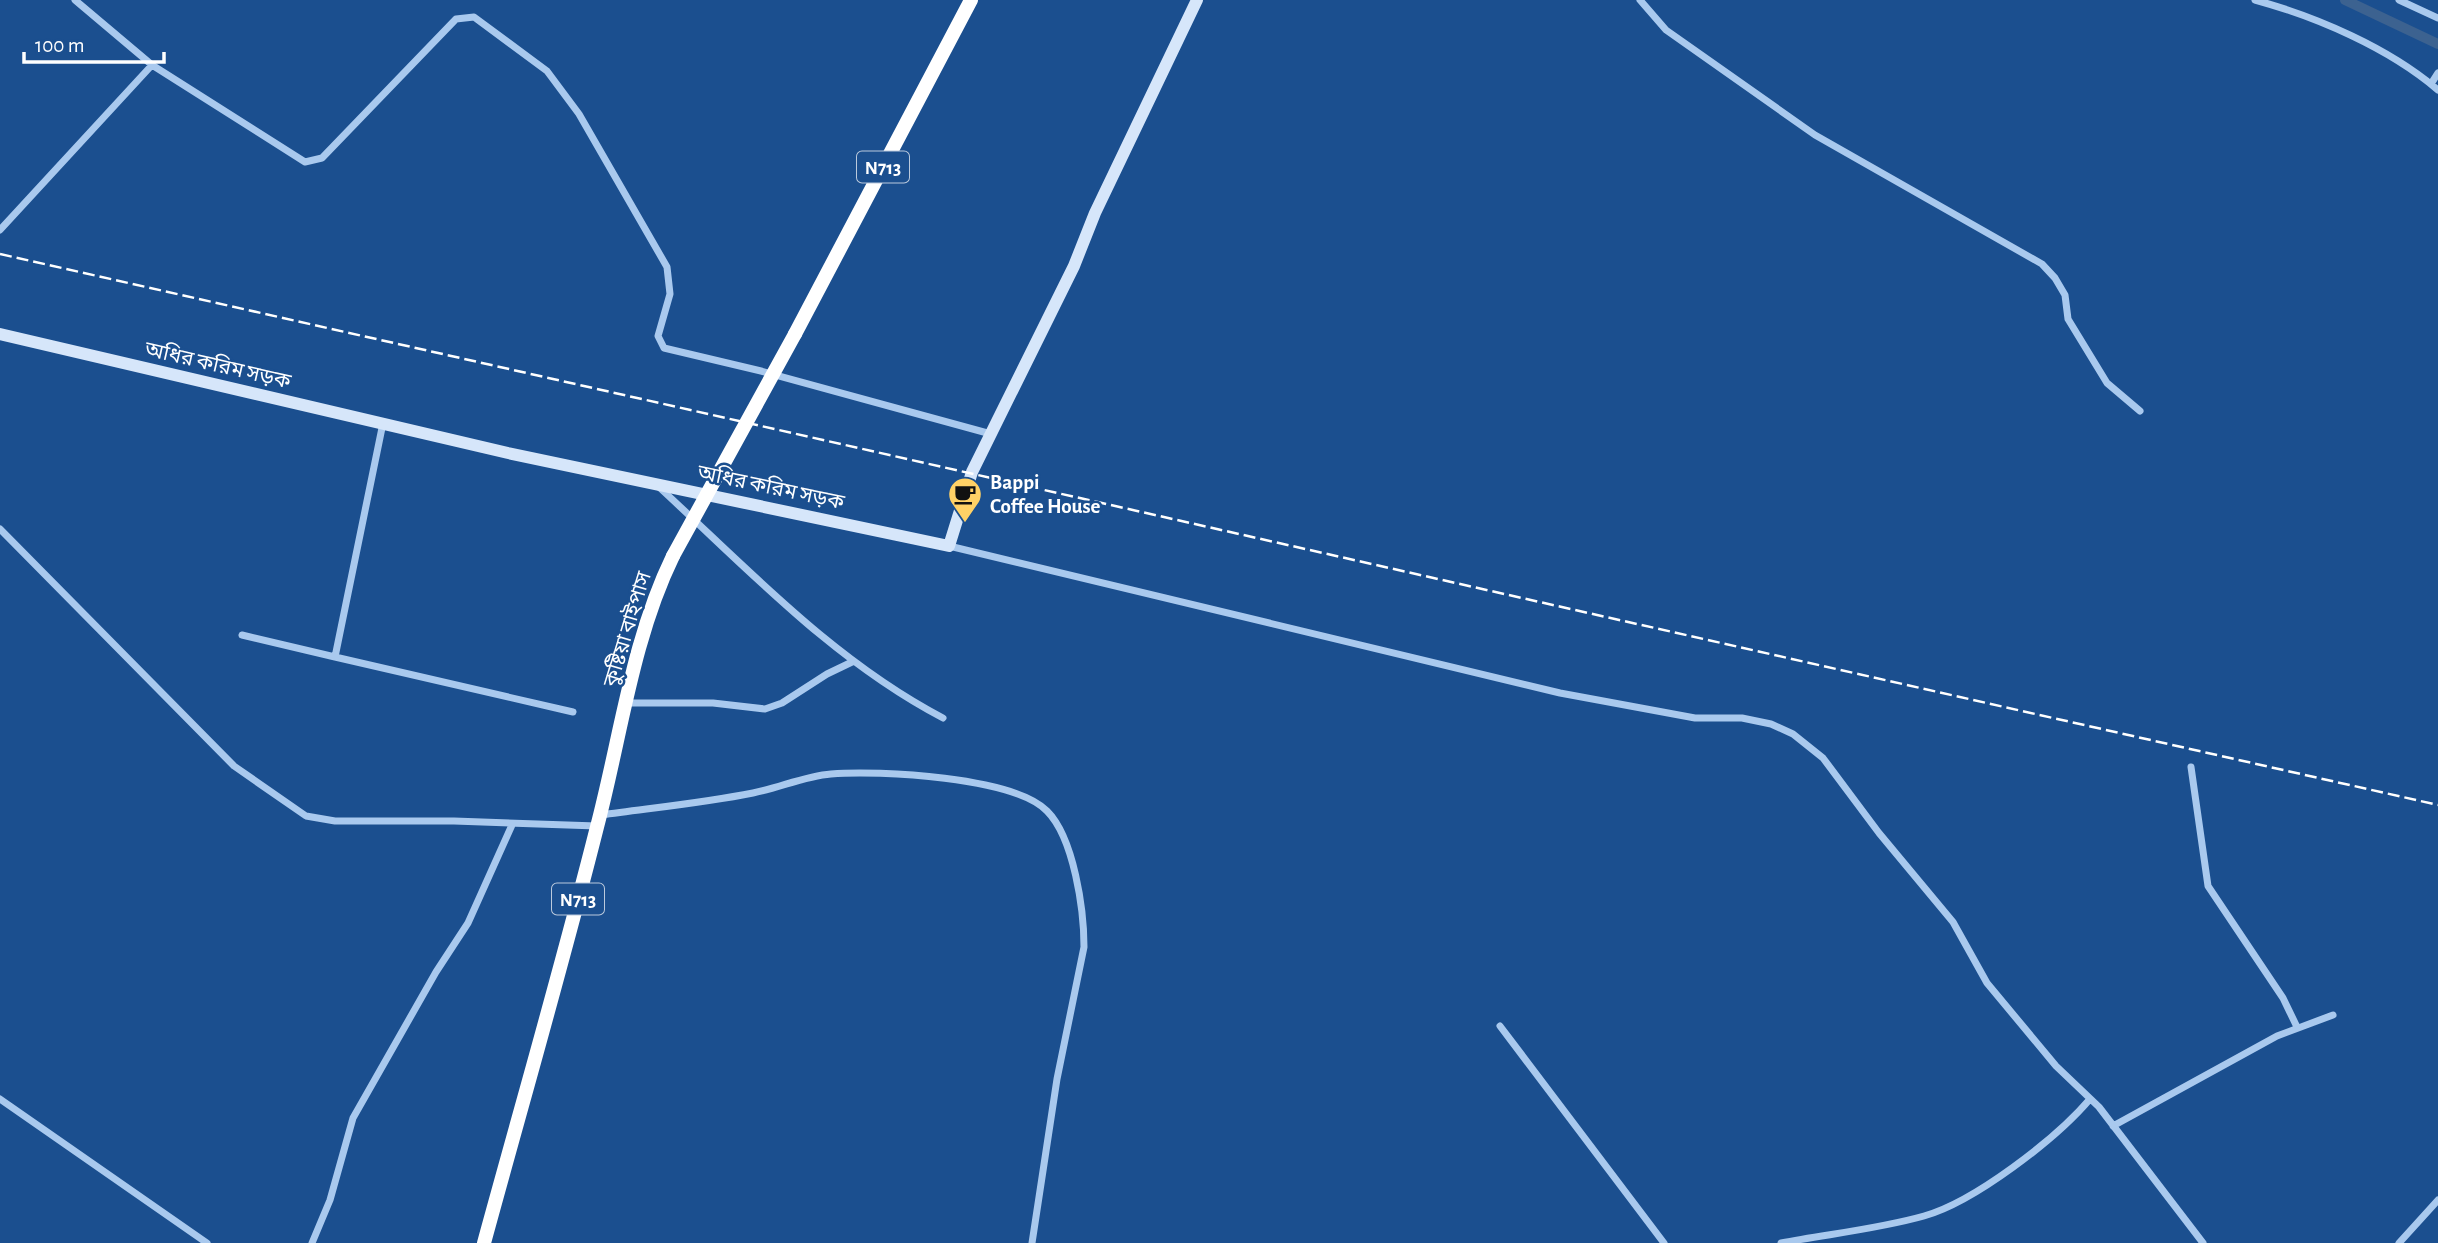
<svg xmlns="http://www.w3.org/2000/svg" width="2438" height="1243" viewBox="0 0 2438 1243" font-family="'Alegreya Sans','Noto Sans Bengali',sans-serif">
	<rect width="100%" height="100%" fill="#1b4f8f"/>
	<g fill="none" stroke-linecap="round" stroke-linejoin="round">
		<path stroke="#3c6290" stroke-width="10" d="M2345 0 2438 44"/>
		<path stroke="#a9c9ee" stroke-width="7" d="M75 0 152 65 305 162 322 158 456 19 474 17 547 71 579 114 667 267 670 294 658 336 664 348 761 371 991 434
			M1640 0 1666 30 1815 135 2042 264 2055 278 2065 295 2068 319 2107 383 2140 411
			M2255 0C2317 17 2389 48 2438 90
			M2399 0 2438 18
			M2431 84 2438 73
			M0 230 152 65
			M383 423 335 657 573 712
			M660 488C749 570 834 661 943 718
			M0 529 234 766 306 816 335 821H454L597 826
			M949 546 1560 693 1695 718H1742L1771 724 1793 734 1823 758 1879 833 1953 922 1987 983 2056 1066 2099 1107 2203 1243
			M242 635 335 657
			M626 703H713L765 709 782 703 827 674 852 662
			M2191 767 2208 886 2283 998 2297 1027
			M601 815C651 808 703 803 753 793 779 788 805 776 831 774 879 770 1014 777 1047 811 1074 838 1084 910 1084 947L1057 1079 1032 1243
			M1500 1026 1664 1243
			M0 1099 207 1243
			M2113 1126 2277 1036 2333 1015
			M312 1243 330 1200 353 1118 436 972 468 923 512 825
			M1781 1243C1828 1234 1878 1229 1924 1216 1974 1202 2056 1139 2090 1099
			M2399 1243 2438 1200"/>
		<path stroke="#d6e6fa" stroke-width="12" d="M0 334 508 453 949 546 972 472 1074 266 1095 213 1197 0"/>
		<path stroke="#fff" stroke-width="14" d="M795 334 971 0
			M484 1243C522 1104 562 966 597 827 621 736 632 640 673 556"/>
		<path stroke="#fff" stroke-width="2.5" stroke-dasharray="12 5" stroke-linecap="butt" d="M0 254 2438 805"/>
		<path stroke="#fff" stroke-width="14" d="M673 556 795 334"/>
	</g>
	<defs>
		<g id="cafe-pin" transform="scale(1.75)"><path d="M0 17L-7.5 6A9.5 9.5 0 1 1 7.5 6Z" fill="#ffd166" stroke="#1b4f8f"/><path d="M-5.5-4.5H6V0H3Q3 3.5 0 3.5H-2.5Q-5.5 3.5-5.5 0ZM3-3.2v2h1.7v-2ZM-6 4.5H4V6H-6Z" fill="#111"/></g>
	</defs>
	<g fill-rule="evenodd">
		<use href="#cafe-pin" x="965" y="494"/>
	</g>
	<g text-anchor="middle" stroke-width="5" stroke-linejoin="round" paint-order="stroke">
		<g fill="#1b4f8f" stroke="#bbcadd" stroke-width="2">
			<rect x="857" y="151.5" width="52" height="31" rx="5"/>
			<rect x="552" y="883.5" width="52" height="31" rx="5"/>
		</g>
		<g font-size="19" font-weight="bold" fill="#fff">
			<text x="883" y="174">N713</text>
			<text x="578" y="906">N713</text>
		</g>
		<g font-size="21" fill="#fff" stroke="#1b4f8f">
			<text transform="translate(218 365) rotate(13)" y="7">অধির করিম সড়ক</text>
			<text transform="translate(771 487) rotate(12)" y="7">অধির করিম সড়ক</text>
			<text transform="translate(627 629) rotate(-73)" y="7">কুষ্টিয়া বাইপাস</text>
		</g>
		<g font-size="21" font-weight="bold" fill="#fff" stroke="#1b4f8f" text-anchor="start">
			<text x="990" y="489">Bappi<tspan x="990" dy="24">Coffee House</tspan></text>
		</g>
	</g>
	<path d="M24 52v10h140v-10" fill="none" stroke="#ffffff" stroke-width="3.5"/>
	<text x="35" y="52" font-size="21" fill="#ffffff" stroke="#1b4f8f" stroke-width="5" paint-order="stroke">100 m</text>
</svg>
